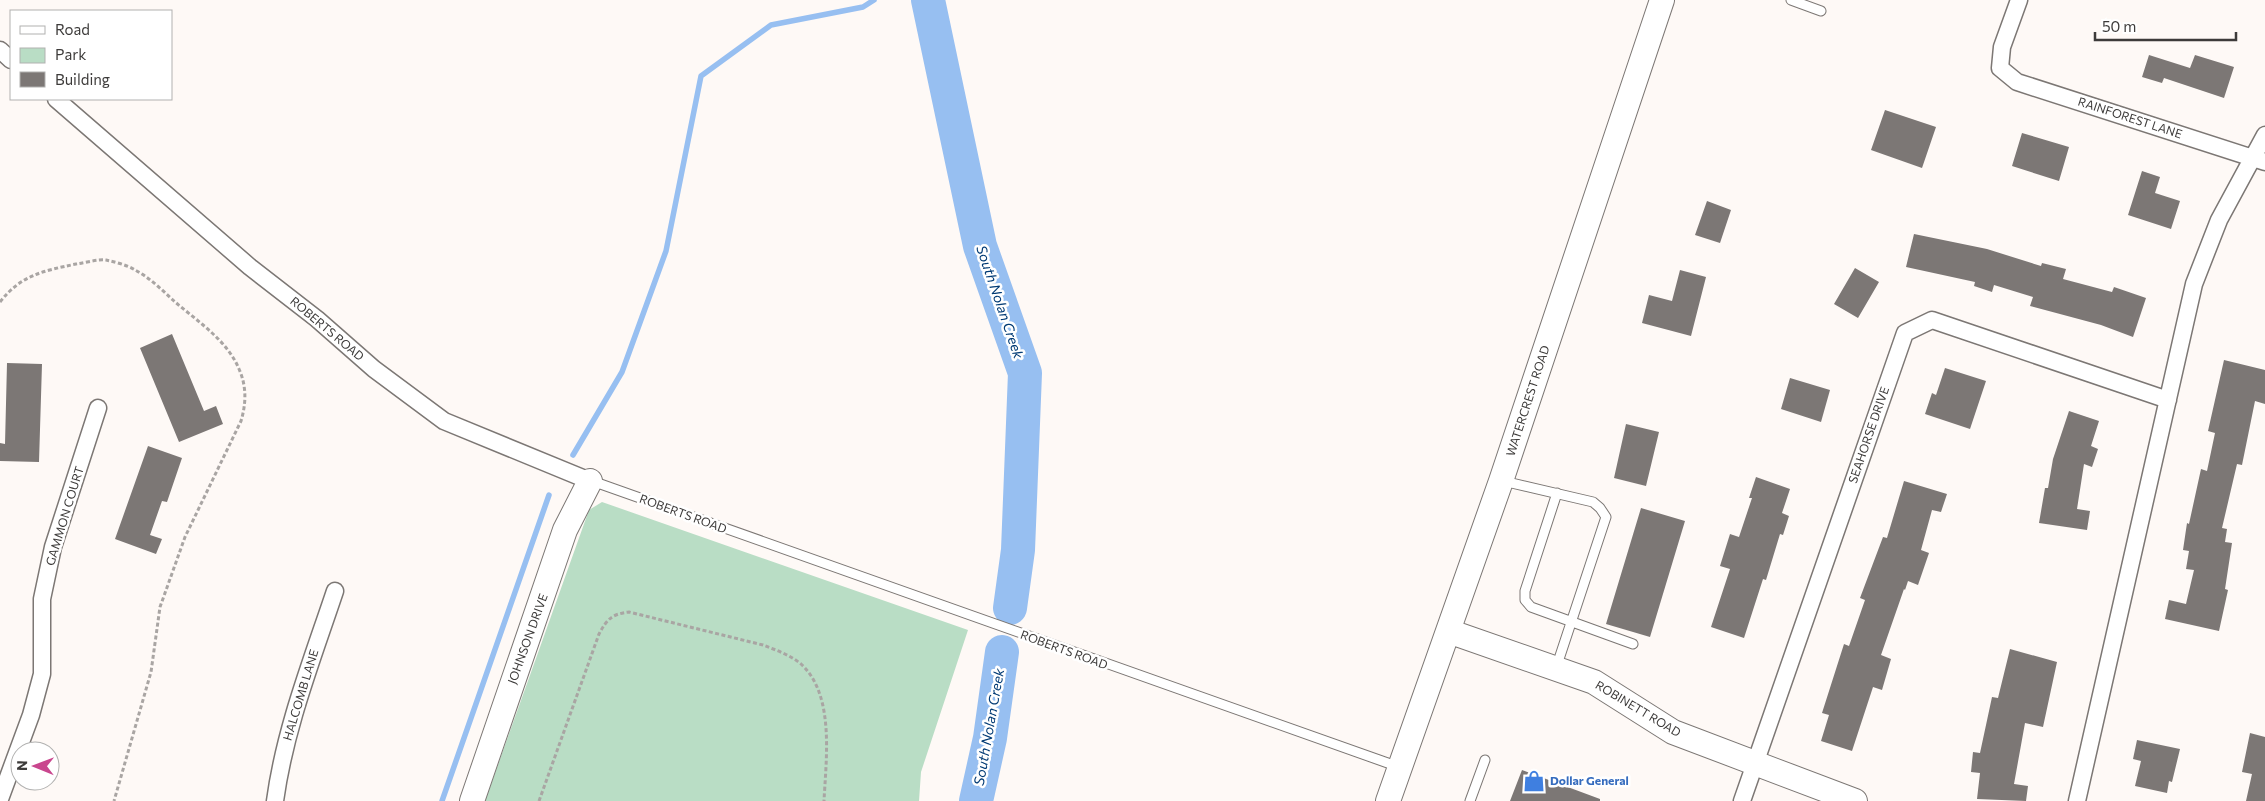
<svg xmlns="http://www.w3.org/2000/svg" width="2265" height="801" viewBox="0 0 2265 801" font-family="Commissioner,sans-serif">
	<rect width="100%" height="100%" fill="#fef9f6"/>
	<path fill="#b9ddc5" d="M602 502 968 630 921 772 919 801H485L589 510Z"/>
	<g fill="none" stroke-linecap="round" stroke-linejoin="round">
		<path stroke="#97bff1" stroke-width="5.5" d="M573 455 622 372 666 251 701 76 771 25 863 7 874 0
			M442 801 549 495"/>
		<path stroke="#97bff1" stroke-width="34" d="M928 0 980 246 1025 373 1018 550 1010 608
			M976 801 990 738 1002 652"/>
	</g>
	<path fill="#7c7775" d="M2149 55 2190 68 2195 55 2234 67 2224 98 2164 78 2162 83 2142 77Z
		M1885 110 1936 127 1922 168 1871 150Z
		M2022 133 2069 147 2059 181 2012 166Z
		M2142 171 2160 177 2155 193 2180 201 2171 229 2128 215Z
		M1707 201 1731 210 1720 243 1695 235Z
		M1914 234 1987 249 2041 266 2042 263 2066 269 2063 279 2112 292 2114 287 2146 298 2133 337 2101 325 2030 306 2033 297 1994 285 1992 292 1974 286 1975 282 1906 267Z
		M1855 268 1879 282 1858 318 1834 304Z
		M1680 270 1706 277 1691 336 1642 323 1649 295 1672 301Z
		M172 334 204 411 216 406 223 424 179 442 140 348Z
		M2224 360 2265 370V404L2255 401 2242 465 2237 464 2222 528 2227 529 2225 542 2232 543 2225 589 2228 590 2219 631 2165 619 2169 600 2186 604 2194 570 2186 569 2189 551 2183 550 2187 523 2189 524 2201 469 2207 471 2215 433 2208 431Z
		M7 363 42 364 39 462 0 461V443L5 444Z
		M1945 368 1986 381 1970 429 1925 414 1932 393 1936 395Z
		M1790 378 1830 390 1821 422 1781 409Z
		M2069 411 2099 421 2091 446 2098 449 2092 467 2084 464 2077 509 2090 511 2087 530 2039 523 2045 488H2048L2053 459Z
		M1626 424 1659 432 1646 486 1614 478Z
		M148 446 182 458 167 502 162 501 150 535 162 539 156 554 115 539Z
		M1756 477 1790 489 1782 513 1789 516 1783 535 1780 534 1766 580 1763 579 1744 638 1711 627 1730 569 1720 566 1730 534 1739 537 1752 498H1749Z
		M1904 481 1947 494 1941 512 1932 510 1921 550 1929 553 1918 585 1908 581 1905 590 1904 589 1881 655 1891 659 1882 690 1873 687 1852 751 1821 741 1829 715 1822 713 1844 644 1849 646 1865 600 1860 598 1883 537 1887 538Z
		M1641 508 1685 521 1650 637 1606 624Z
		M2010 649 2057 662 2043 727 2025 723 2014 784 2028 786 2026 801 1977 799 1980 773 1971 772 1973 752 1980 753 1992 697 1998 698Z
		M2250 733 2265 737V801H2246L2252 774 2242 772Z
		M2137 740 2180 749 2172 782 2169 781 2167 793 2135 786 2141 761 2133 759Z
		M1522 770 1600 799V801H1510Z"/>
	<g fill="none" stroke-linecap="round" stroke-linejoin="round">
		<g stroke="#7c7774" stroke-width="11">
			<path id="lane" d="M1791 0 1821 11
				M592 481 1399 767
				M1503 481 1593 502 1600 508 1606 517 1556 668
				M1557 493 1525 591V600L1531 607 1633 644
				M1470 801 1485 760"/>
		</g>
		<g stroke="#7c7774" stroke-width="19">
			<path id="street" d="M2019 0 2002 47 2000 68 2017 82 2265 162
				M0 50 11 60
				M56 99 250 267 317 319 374 369 444 421 590 481
				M0 799 31 715 42 674V599L53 547 98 408
				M275 801C285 728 312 660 335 591
				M1742 801 1905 333 1932 320 2168 400
				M2077 801 2194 284 2219 220 2265 135"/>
		</g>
		<g stroke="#7c7774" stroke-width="26">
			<path id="secondary" d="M1448 631 1594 682 1673 732 1855 801
				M472 801 565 530 590 481
				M1388 801 1501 481 1662 0"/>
		</g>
		<path stroke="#a9a5a3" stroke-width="3" stroke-dasharray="4 2.5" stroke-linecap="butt" d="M0 302C21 275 43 271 76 264 85 263 97 259 106 260 115 262 127 265 135 270 149 277 162 290 174 301 197 321 227 340 239 369 247 387 246 404 241 421L185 537 160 607 151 672 114 801
			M539 801 599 634C607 619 612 614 629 612L763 645C776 650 790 655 801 664 835 695 826 759 824 801"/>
		<use href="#lane" stroke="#fff" stroke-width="9"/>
		<use href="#street" stroke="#fff" stroke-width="16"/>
		<use href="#secondary" stroke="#fff" stroke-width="24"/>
	</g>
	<defs>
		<g id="shop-bare" transform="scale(1.725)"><path d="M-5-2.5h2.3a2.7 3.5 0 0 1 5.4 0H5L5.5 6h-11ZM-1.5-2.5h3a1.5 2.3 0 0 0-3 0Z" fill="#3f7fe0" stroke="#fff" stroke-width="2.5" paint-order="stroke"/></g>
	</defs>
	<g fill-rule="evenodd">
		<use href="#shop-bare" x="1534" y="781"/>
	</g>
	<g text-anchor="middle" stroke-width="5" stroke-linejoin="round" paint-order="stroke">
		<g font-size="12" fill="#3d3b3a" stroke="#fff">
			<text transform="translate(2130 118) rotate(18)" y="4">RAINFOREST LANE</text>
			<text transform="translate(327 329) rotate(40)" y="4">ROBERTS ROAD</text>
			<text transform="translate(1528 401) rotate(-72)" y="4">WATERCREST ROAD</text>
			<text transform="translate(1869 435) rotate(-71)" y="4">SEAHORSE DRIVE</text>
			<text transform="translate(683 514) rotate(20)" y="4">ROBERTS ROAD</text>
			<text transform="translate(65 516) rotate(-73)" y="4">GAMMON COURT</text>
			<text transform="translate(528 639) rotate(-70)" y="4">JOHNSON DRIVE</text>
			<text transform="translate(1064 650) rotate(20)" y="4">ROBERTS ROAD</text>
			<text transform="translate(301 695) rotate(-73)" y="4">HALCOMB LANE</text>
			<text transform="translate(1638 709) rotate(31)" y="4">ROBINETT ROAD</text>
		</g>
		<g font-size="12" font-weight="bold" fill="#366cbe" stroke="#fff" text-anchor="start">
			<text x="1550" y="785">Dollar General</text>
		</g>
		<g font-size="14" font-style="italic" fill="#013a74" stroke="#fff">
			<text transform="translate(1000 302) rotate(71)" y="5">South Nolan Creek</text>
			<text transform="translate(989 727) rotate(-80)" y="5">South Nolan Creek</text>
		</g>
	</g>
	<rect x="10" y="10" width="162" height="90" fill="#ffffff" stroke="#b1b1b0"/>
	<rect x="20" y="26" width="25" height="8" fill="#ffffff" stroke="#b1b1b0"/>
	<text x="55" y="35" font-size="15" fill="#3d3b3a">Road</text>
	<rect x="20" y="48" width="25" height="15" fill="#b9ddc5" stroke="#b1b1b0"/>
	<text x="55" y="60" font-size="15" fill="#3d3b3a">Park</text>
	<rect x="20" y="72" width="25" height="15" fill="#7c7775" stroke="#b1b1b0"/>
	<text x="55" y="85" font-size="15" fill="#3d3b3a">Building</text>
	<g transform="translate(35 766) rotate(271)"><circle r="24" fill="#ffffff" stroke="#b1b1b0"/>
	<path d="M0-4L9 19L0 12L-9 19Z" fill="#c9468e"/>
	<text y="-8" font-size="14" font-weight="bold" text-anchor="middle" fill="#3d3b3a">N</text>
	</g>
	<path d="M2095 32v8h141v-8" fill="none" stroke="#3d3b3a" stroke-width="2.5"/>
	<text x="2102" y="32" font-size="15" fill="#3d3b3a" stroke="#ffffff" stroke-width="4" paint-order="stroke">50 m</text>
</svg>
